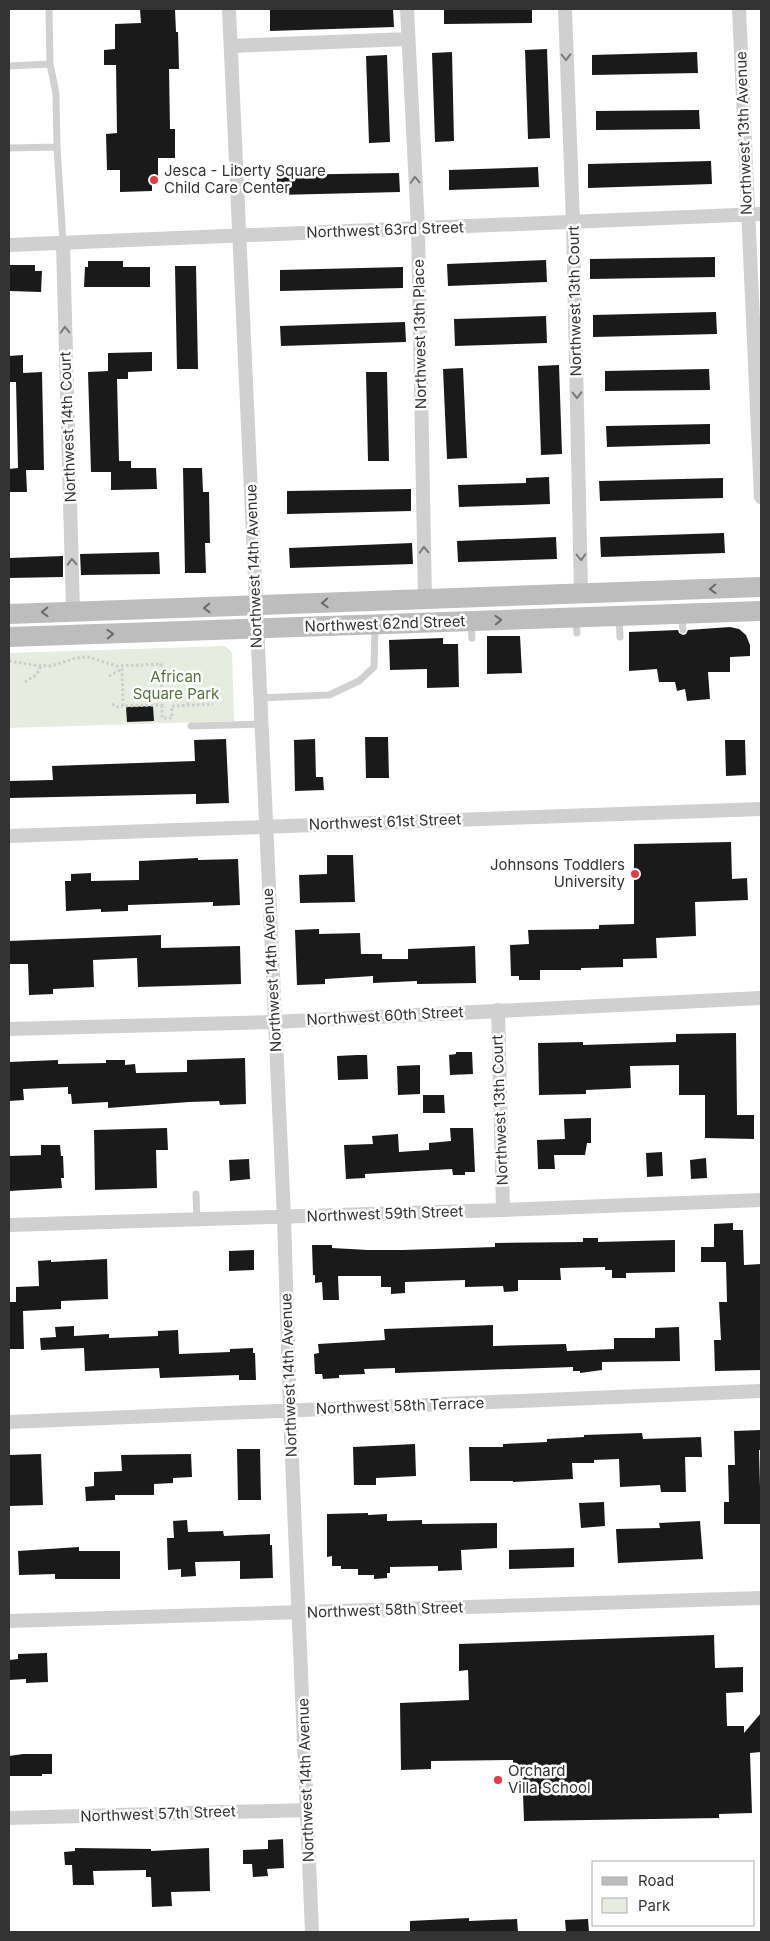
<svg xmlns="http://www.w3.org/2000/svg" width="770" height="1941" viewBox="0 0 770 1941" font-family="Inter,sans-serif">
	<rect width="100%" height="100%" fill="#fff"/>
	<path fill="#e6ecdf" d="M224 646 230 650 232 653 234 721 9 728V653Z"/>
	<path fill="#1a1a1a" d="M140 9H175L176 32H178L179 69H169L170 129H175V158H158V176H152V191L120 192V170H107L106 134 117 133 116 65H104V50L115 49V24L141 23Z
		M270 9H393L394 27 270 31Z
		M444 9H532V23L444 24Z
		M547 49 550 138 528 139 525 50Z
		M452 52 454 141 435 142 432 53Z
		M697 52 698 73 592 75V55Z
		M387 55 390 142 369 143 366 56Z
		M699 110 700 129 596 130V111Z
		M711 161 712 184 588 188V164Z
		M538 167 539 187 449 190V170Z
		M399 173 400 192 277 195V175Z
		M715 257V277L590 279V259Z
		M546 260 547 282 448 286 447 264Z
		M88 261H123V267H150V287H84L85 267H88Z
		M9 265H35V271H42L41 292 9 291Z
		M175 266H196L198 369H177Z
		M403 267V288L280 291V270Z
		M716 312 717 334 593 337V315Z
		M546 316 547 343 455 346 454 319Z
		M405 322 406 342 281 346 280 326Z
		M152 352V371L128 372V379H117L119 461H131V468H156L157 489 111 490V472H91L88 372 108 371V353Z
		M23 355V373L42 372 44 470H26L27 492H9V469L18 468 16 382H9V356Z
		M559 365 562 454 541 455 538 366Z
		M463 368 467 458 447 459 443 369Z
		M709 369 710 390 605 391V371Z
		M366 372H387L389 461H368Z
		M710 424V444L607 447 606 426Z
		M183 468H202L203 492H209L210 543H205L206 573H185Z
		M549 477 550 504 459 507 458 485 526 483V478Z
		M723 478V498L600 501 599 481Z
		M411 489V511L287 514V491Z
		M724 533 725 553 601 557 600 537Z
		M556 537 557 559 458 562 457 541Z
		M412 543 413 564 290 568 289 548Z
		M159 552 160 574 81 575 80 554Z
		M63 556V577L9 578V558Z
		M730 627 739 629 746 635 750 645V656L730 657V672H708L710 699 687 701 685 689 677 691 675 682H659L657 669 629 671V632L678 630 679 633 683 635 686 634 688 630Z
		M487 636H520L522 673 487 674Z
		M443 638V644H458L459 687 427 688V669L390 670 389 640Z
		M153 706 154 721 127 722 126 707Z
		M365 737H388L389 778H366Z
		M226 739 229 803 196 804V794L9 798V781L53 780 52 766 195 761 194 740Z
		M315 739 316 777H323L324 790 295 791 294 740Z
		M725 740H745L746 775 726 776Z
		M731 842 732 879 747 878 748 900 695 902 696 936 656 938 657 958 623 959V967L581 968V970H540V980H519V976H511L510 945 529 944 528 930 599 929V925L634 924V844Z
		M327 855H353L355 902 300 903 299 875 327 874Z
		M198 858V860L238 859 240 905 213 906V902L128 905V911L101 912V909L66 911 65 881H71V874L91 873V881L139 880V861Z
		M319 929V934L360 933 361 954H382V959H408V949L475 946 476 983 417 984V981L373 983V976L325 979V984L297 985 295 930Z
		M161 935V948L240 946 241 984 138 987 137 958 93 960 94 987 53 989V994L29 995 28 964H9V941Z
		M736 1033 737 1115H754V1139L705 1138V1095H679V1065L630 1066 631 1088 586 1090V1094L539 1095 538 1043 583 1042V1045L676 1042V1034Z
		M456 1052H472L473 1074 450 1075 449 1055 456 1054Z
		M357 1055H367L368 1079 338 1080 337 1056Z
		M245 1058 246 1104 220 1105 219 1101 189 1102 108 1108V1102L72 1104 71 1094H68V1087L23 1089 24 1100 9 1101V1062L58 1060V1064L106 1063V1060H125V1065L135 1064 136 1073 187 1072V1060Z
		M420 1065V1094L398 1095 397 1066Z
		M423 1095H444L445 1113H423Z
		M591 1118V1143H587L585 1155H554L555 1169H538L537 1140 565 1139 564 1119Z
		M167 1128 168 1150H156L157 1188 95 1190 94 1130Z
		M450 1128H473L475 1172H465V1175H453L452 1169 417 1171 365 1174V1178L346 1179 344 1145 373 1144 372 1136 398 1134 399 1152 429 1150V1143L451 1141Z
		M41 1145H60L61 1156H63L64 1178H61L62 1188 9 1191V1156L41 1155Z
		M662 1152 663 1176 647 1177 646 1153Z
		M706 1158 707 1178 691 1179 690 1160Z
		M249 1159 250 1179 230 1181 229 1160Z
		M733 1223V1230H743L744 1265 761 1264V1370L715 1371 714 1340H721L719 1302H727L726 1262H701V1247H714V1224Z
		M583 1238H598V1242L675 1240V1272L626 1273V1278H612V1270H605V1267L560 1268 561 1280H518V1291L504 1292 503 1286 465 1287V1280L405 1282V1293L391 1294V1287H381V1276H338L339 1300H323L322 1282 315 1283V1275H313L312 1245H332V1248L368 1250H403L495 1247V1243L583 1242Z
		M254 1250V1270L229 1271V1251Z
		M107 1259 108 1299 61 1301V1309L23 1311 24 1349H9V1302H16V1287L39 1286 38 1261 51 1260V1262Z
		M493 1325V1346L566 1344 567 1351 614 1349V1338H655V1328L679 1327 680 1361 602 1362V1370L580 1373V1371H573V1367L395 1373V1368L364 1369 365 1374 339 1375V1378L323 1379 322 1374H315L314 1354 319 1353 318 1344 385 1340 384 1329Z
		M74 1326V1336L109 1334V1338L158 1336V1331L178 1330 179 1354 230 1352V1349L253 1348V1353H255L256 1380H239V1375L160 1378 159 1368 85 1371 84 1348 41 1350 40 1338 56 1337 55 1327Z
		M761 1430V1450H759L761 1524H724V1502H729L728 1465H735L734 1431Z
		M642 1433 643 1439 701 1437 702 1457H685L686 1492H661L660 1485 620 1487 619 1459 594 1460V1463H572L573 1479 513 1482V1481H470L469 1447H503V1444L547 1442V1439L584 1437V1435Z
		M415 1444 416 1476 376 1478V1485H354L353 1447Z
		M237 1449H260L261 1500H238Z
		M41 1454 43 1505 9 1506V1455Z
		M191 1454 192 1477 173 1478V1483L154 1484V1495H115V1500L86 1501 85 1487 94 1486V1472L122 1471 121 1455Z
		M604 1502 605 1526 581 1528 579 1503Z
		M368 1513V1515L387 1514V1521L422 1520V1524L497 1523V1548L461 1550 462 1570 438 1571V1566L390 1567V1573H387V1578L374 1579V1575H358V1569H341V1566H332V1556L327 1557V1514Z
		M187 1520 188 1532 223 1531 224 1536 270 1534V1545H272L273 1578 240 1579V1561L195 1562 196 1576 181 1577V1569L168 1570 167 1538H174L173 1521Z
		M700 1521 703 1559 618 1563 616 1529 660 1528 659 1523Z
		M79 1547V1551H120V1579H55V1574L19 1575 18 1551Z
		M574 1548V1567L509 1569V1550Z
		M714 1635 715 1668 743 1667V1692L726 1693 727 1726H744V1733L761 1713V1752L750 1753 752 1813 719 1814V1818L524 1821 522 1767 513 1768V1760L431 1761V1769L401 1770 400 1703 469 1700 468 1670 459 1671V1644Z
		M47 1653 48 1682 26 1683V1679L9 1680V1660L18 1659V1654Z
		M23 1754H52V1774H42V1776H9V1756Z
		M283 1839 284 1868 267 1869 268 1876 253 1877 252 1864H243V1850L268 1849V1840Z
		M75 1848 151 1849V1851L209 1848 210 1891 171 1892 172 1906 152 1907 151 1877H146V1870L93 1871 94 1885H73L72 1865H65L64 1852 75 1851Z
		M469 1918V1921L517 1919 518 1932H410V1921Z
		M588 1919 589 1932H566L565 1920Z"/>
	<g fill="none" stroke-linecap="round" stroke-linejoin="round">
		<path stroke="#cdcdcd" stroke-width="3" stroke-dasharray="2.5 2.5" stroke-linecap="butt" d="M9 661 34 665 51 666 76 658 88 657 117 666 161 664 162 705 123 706 122 666
			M109 676 122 669
			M25 682 36 675 41 666
			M112 704 118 707 123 706
			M162 705V718H172V706L213 704
			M188 705V692H192"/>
		<path stroke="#d0d0d0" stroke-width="7" d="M50 64 56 93 57 147 63 243
			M9 66 50 64 49 9
			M9 148 57 147
			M619 616 620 637
			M682 616 683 630
			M576 618 577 633
			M471 622 472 638
			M260 698 329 695 359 681 374 667 375 626
			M191 726 261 724
			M196 1194 197 1220"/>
		<path stroke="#d0d0d0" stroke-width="14" d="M229 9 284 1217 290 1411 312 1932
			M407 9 418 228 425 599
			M565 9 573 222 581 593
			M739 9 761 497
			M231 46 408 39
			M63 244 73 611
			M9 245 761 214
			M9 836 761 809
			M498 1010 503 1210
			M9 1029 274 1022 761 998
			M9 1225 503 1210 761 1200
			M9 1422 761 1391
			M9 1621 761 1598
			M9 1818 307 1810"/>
		<path stroke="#bdbdbd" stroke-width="20" d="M9 614 761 587
			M9 637 761 611"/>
	</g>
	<defs><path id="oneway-chevron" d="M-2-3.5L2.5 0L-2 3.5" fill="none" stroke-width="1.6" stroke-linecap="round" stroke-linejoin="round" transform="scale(1.25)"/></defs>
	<g stroke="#7a7a7a">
		<use href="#oneway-chevron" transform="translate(566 57) rotate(88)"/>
		<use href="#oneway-chevron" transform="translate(415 180) rotate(-93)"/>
		<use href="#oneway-chevron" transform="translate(65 330) rotate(-92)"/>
		<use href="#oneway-chevron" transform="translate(577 395) rotate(89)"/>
		<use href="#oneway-chevron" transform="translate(424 550) rotate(-91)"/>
		<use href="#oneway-chevron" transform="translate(581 557) rotate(89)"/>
		<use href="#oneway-chevron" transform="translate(72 562) rotate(-92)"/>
	</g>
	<g stroke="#6a6a6a">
		<use href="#oneway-chevron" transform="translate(713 589) rotate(178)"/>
		<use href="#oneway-chevron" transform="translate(325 603) rotate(177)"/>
		<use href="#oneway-chevron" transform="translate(207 608) rotate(178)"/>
		<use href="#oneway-chevron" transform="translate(45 612) rotate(178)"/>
		<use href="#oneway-chevron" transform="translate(498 620) rotate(-2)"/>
		<use href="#oneway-chevron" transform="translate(110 634) rotate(-2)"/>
	</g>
	<g fill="#e63946" stroke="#fff" stroke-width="2">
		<circle cx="154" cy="180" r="5"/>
		<circle cx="635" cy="874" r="5"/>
		<circle cx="498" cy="1780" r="5"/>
	</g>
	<g text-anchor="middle" stroke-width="5" stroke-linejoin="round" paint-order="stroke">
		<g font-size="15" fill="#333" stroke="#fff">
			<text transform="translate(744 133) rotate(-92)" y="5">Northwest 13th Avenue</text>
			<text transform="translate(385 230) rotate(-2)" y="5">Northwest 63rd Street</text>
			<text transform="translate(575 301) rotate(-91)" y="5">Northwest 13th Court</text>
			<text transform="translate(420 334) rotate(-91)" y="5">Northwest 13th Place</text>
			<text transform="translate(68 427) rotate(-92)" y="5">Northwest 14th Court</text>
			<text transform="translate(254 566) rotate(-92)" y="5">Northwest 14th Avenue</text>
			<text transform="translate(385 624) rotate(-2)" y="5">Northwest 62nd Street</text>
			<text transform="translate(385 822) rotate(-2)" y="5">Northwest 61st Street</text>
			<text transform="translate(272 970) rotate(-93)" y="5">Northwest 14th Avenue</text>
			<text transform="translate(385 1016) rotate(-3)" y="5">Northwest 60th Street</text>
			<text transform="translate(500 1110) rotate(-92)" y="5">Northwest 13th Court</text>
			<text transform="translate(385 1214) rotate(-2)" y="5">Northwest 59th Street</text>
			<text transform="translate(289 1375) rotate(-92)" y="5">Northwest 14th Avenue</text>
			<text transform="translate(400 1406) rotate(-2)" y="5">Northwest 58th Terrace</text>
			<text transform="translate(385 1610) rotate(-2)" y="5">Northwest 58th Street</text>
			<text transform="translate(306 1780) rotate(-92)" y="5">Northwest 14th Avenue</text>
			<text transform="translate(158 1814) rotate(-2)" y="5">Northwest 57th Street</text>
		</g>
		<g font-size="15" fill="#333" stroke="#fff" text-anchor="start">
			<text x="164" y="176">Jesca - Liberty Square<tspan x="164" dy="17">Child Care Center</tspan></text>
			<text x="625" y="870" text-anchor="end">Johnsons Toddlers<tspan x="625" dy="17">University</tspan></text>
			<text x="508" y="1776">Orchard<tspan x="508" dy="17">Villa School</tspan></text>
		</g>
		<g font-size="15" fill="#56703f" stroke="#fff">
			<text x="176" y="682">African<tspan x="176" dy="17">Square Park</tspan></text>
		</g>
	</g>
	<rect width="770" height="1941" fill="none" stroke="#333333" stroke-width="20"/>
	<rect x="592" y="1861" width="162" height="65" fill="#ffffff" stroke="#adadad"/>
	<rect x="602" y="1877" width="25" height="8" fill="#bdbdbd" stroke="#adadad"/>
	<text x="638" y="1886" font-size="15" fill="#333333">Road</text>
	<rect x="602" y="1898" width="25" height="15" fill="#e6ecdf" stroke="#adadad"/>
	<text x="638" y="1911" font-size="15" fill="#333333">Park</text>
</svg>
